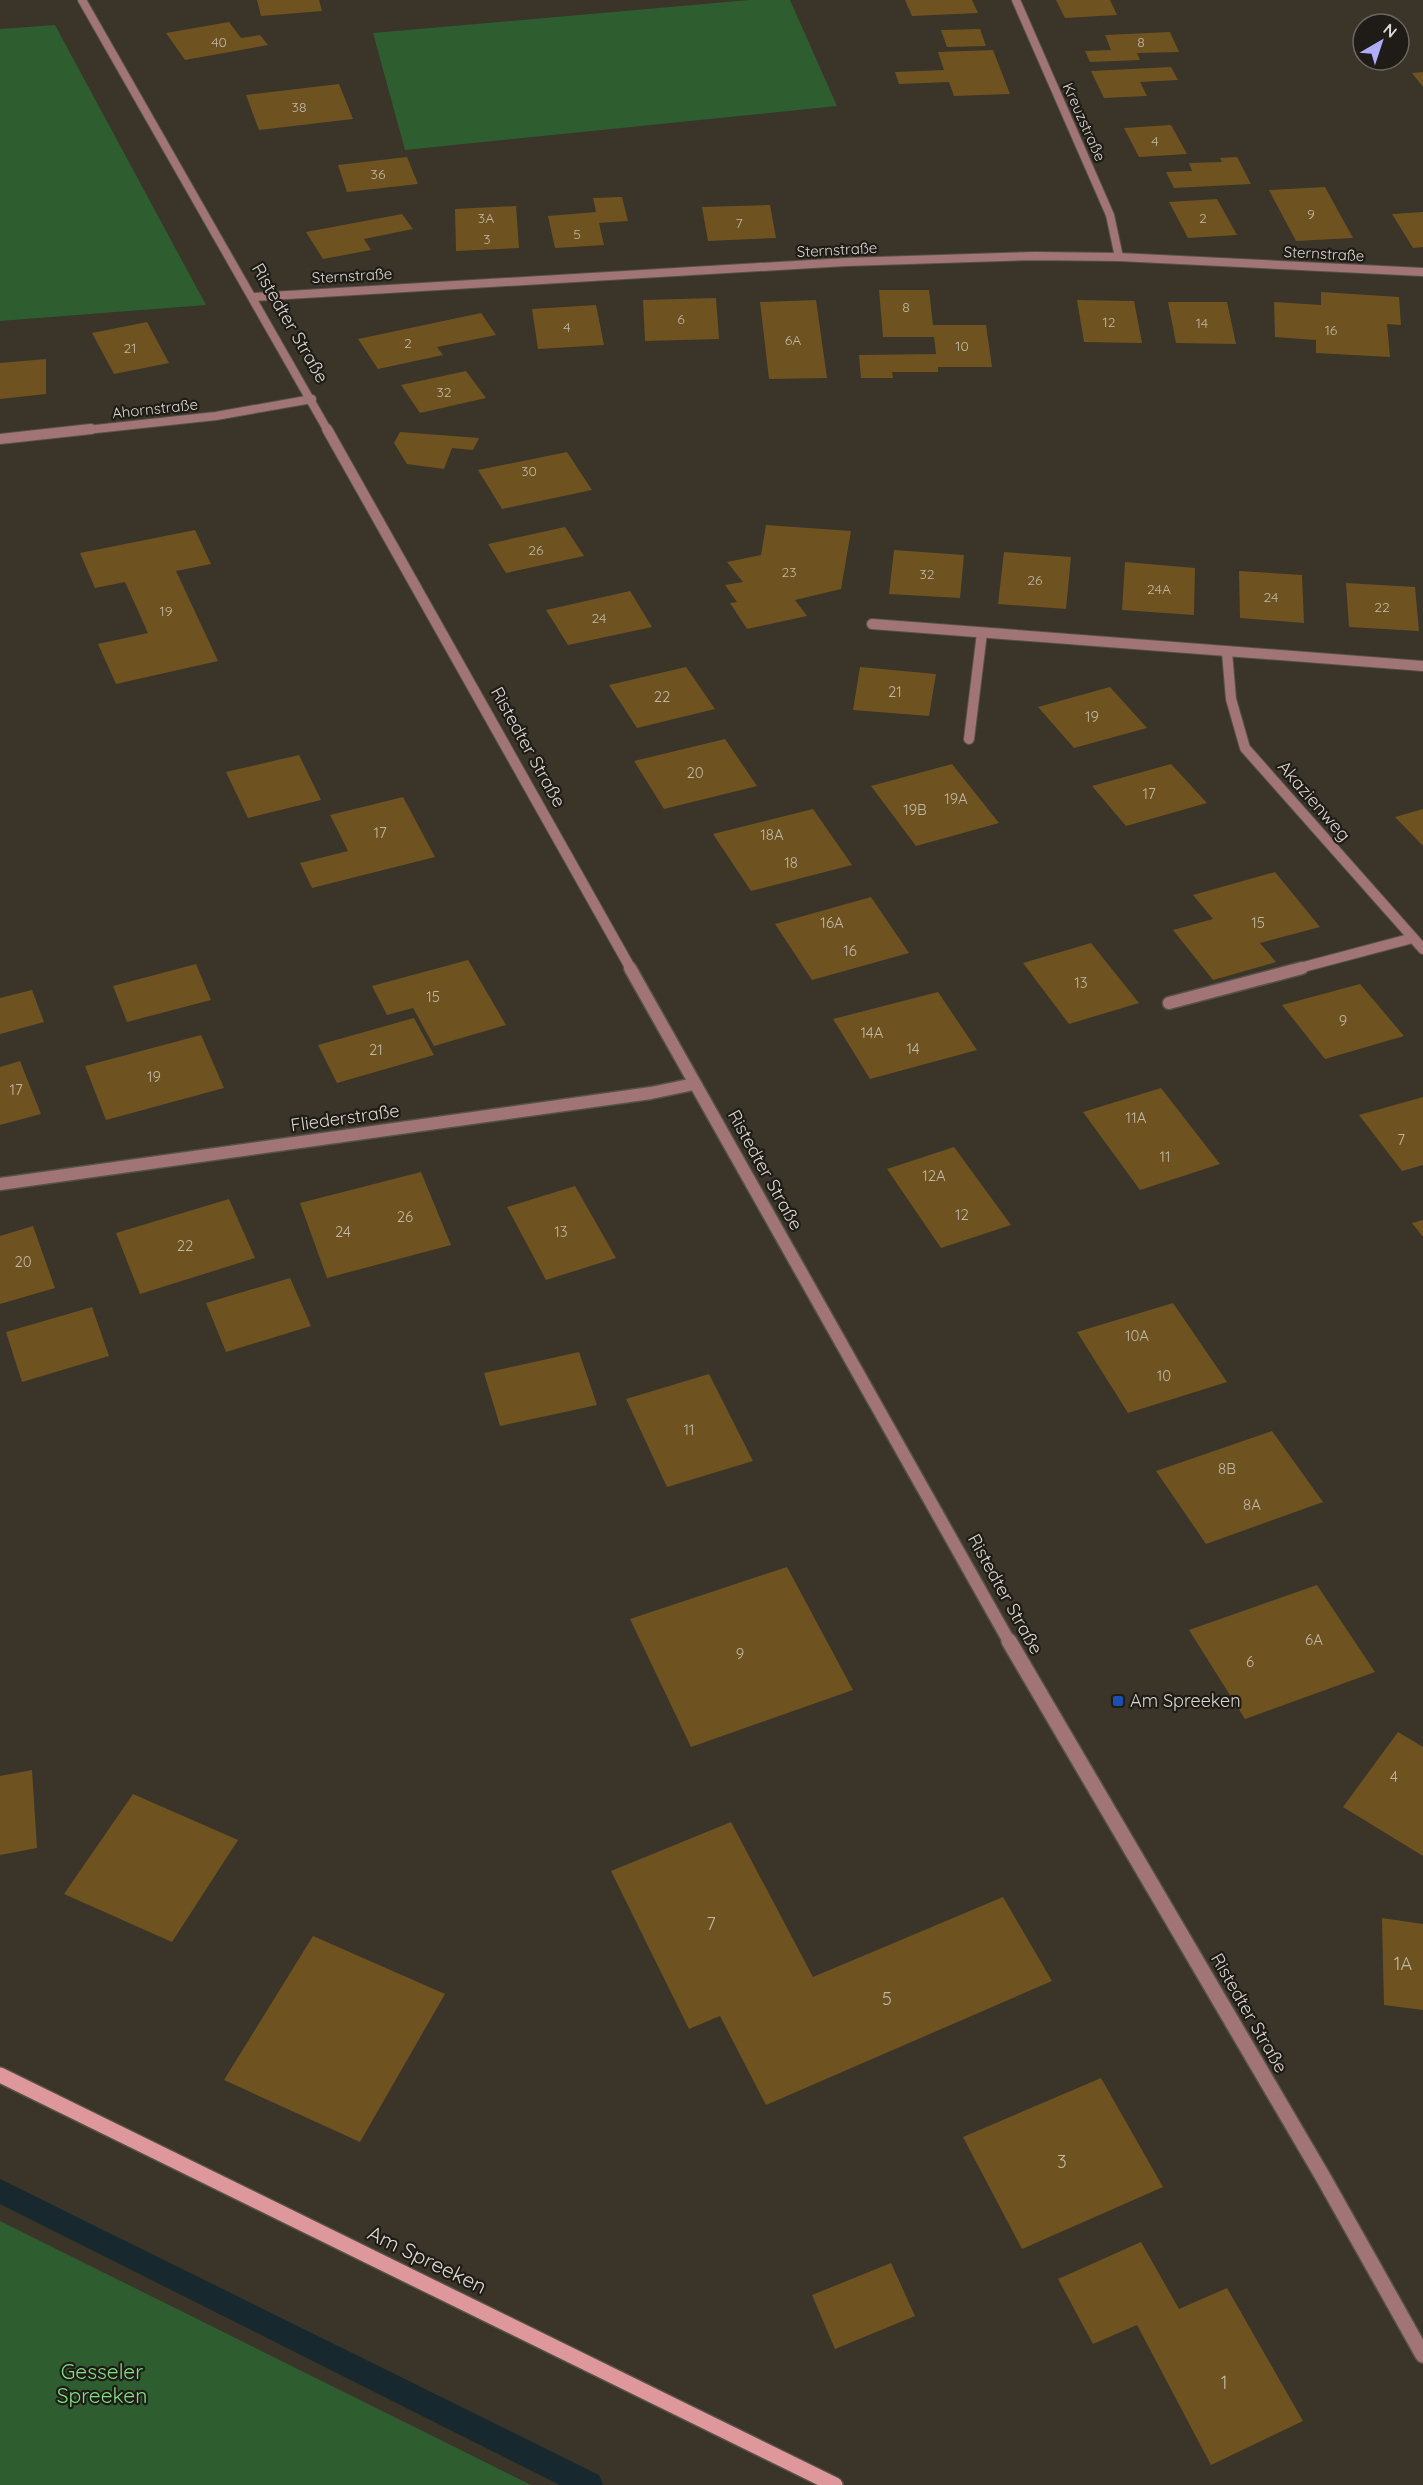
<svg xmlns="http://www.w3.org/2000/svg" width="1423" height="2485" viewBox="0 0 1423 2485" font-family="Quicksand,sans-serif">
	<rect width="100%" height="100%" fill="#3a3429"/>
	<path fill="#2e5d30" d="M749 0H790L837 106 405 150 373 33Z
		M55 25 206 305 0 321V29Z
		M0 2221 531 2485H0Z"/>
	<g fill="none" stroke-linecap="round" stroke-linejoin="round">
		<path fill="#17292e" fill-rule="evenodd" d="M0 2179 599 2475 603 2485H560L0 2204Z"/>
	</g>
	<path fill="#6e5321" d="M257 0H319L322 11 261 16Z
		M905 0H972L978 13 912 16Z
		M1056 0H1110L1117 15 1065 18Z
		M229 22 241 38 260 35 268 45 185 60 166 33Z
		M980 29 986 46 947 47 941 30Z
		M1170 32 1179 52 1137 53 1140 60 1090 62 1085 51 1111 50 1105 35Z
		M993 50 1010 94 954 96 949 82 899 84 895 72 944 70 938 52Z
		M1171 67 1178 80 1140 82 1147 96 1104 98 1091 71Z
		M1423 72V87L1412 73Z
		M339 84 353 119 259 130 246 95Z
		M1171 125 1187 154 1139 157 1124 128Z
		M407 157 418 184 347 192 338 165Z
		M1237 157 1251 184 1174 188 1166 172 1192 171 1189 163 1222 162 1220 158Z
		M1325 187 1353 238 1296 241 1269 190Z
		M622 197 628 221 599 223 604 245 555 248 548 216 596 212 593 198Z
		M1217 199 1237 235 1188 238 1169 202Z
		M770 205 776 238 708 241 702 207Z
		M516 206 519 248 456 251 455 209Z
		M1423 212V247L1413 248 1392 214Z
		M402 214 413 229 364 239 371 250 323 259 306 232Z
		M879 290H929L933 325H986L992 367H938V372H892L893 378H861L859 355 936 354 934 337H883Z
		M1321 292 1399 297 1401 325 1387 324 1390 357 1316 353V340L1275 337 1274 302 1321 305Z
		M716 298 719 339 645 341 643 300Z
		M816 300 827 378 769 379 760 302Z
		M1077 300 1134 301 1142 343 1084 342Z
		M1168 302H1227L1236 344 1176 343Z
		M596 305 604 345 538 349 532 309Z
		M481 313 496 335 437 347 443 355 378 369 358 339Z
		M147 322 169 363 114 374 92 333Z
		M46 359V394L0 399V363Z
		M466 371 486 398 420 413 401 385Z
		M400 432 479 438 473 450 452 448 444 469 407 464 394 443Z
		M567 452 592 490 502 509 478 470Z
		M766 525 851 531 841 589 795 600 807 616 747 629 730 603 737 602 725 585 743 582 727 562 761 555Z
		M565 527 584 556 506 573 488 544Z
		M195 530 211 564 176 571 218 661 116 684 98 644 148 633 125 582 95 588 80 553Z
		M894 550 964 555 960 598 889 594Z
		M1004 552 1071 557 1066 609 998 604Z
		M1125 562 1195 568 1194 615 1122 610Z
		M1239 571 1302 575 1304 623 1240 618Z
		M1346 583 1415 587 1419 631 1349 627Z
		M630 591 652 627 568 645 546 610Z
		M686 667 715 709 637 728 609 685Z
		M860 667 936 674 929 716 853 710Z
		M1110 687 1147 728 1074 748 1038 707Z
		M725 739 757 786 664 809 634 761Z
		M299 755 321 800 248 818 226 772Z
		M952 764 999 823 916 846 871 786Z
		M1171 764 1207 803 1126 826 1092 786Z
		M403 797 435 857 312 888 300 863 348 851 330 815Z
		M813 809 852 865 751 891 713 834Z
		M1423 809V846L1395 817Z
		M1275 872 1320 927 1260 943 1276 962 1213 980 1173 930 1213 919 1193 895Z
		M871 897 909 953 812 980 775 924Z
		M1091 943 1139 1003 1069 1024 1023 963Z
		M468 960 506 1025 434 1046 413 1008 387 1015 372 986Z
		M196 964 211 1000 127 1022 113 986Z
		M1360 984 1404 1036 1325 1059 1282 1005Z
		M32 990 44 1022 0 1034V998Z
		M938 992 977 1050 870 1079 833 1019Z
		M414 1018 434 1055 337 1083 318 1045Z
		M201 1035 224 1088 106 1120 85 1066Z
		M20 1061 41 1114 0 1125V1067Z
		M1161 1088 1220 1164 1140 1190 1083 1112Z
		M1423 1097V1165L1402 1171 1359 1115Z
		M954 1147 1011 1225 941 1248 887 1169Z
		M421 1172 451 1245 327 1278 300 1203Z
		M575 1186 616 1258 546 1280 507 1207Z
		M229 1199 255 1258 140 1294 116 1233Z
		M1423 1220V1237L1412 1223Z
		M33 1226 55 1288 0 1304V1236Z
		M290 1278 311 1326 226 1352 206 1303Z
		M1173 1303 1227 1382 1128 1413 1077 1332Z
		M92 1307 109 1356 22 1382 6 1332Z
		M579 1352 597 1405 500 1426 484 1373Z
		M709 1374 753 1461 667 1487 626 1399Z
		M1272 1431 1323 1502 1206 1544 1156 1471Z
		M787 1567 853 1690 691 1747 630 1619Z
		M1317 1585 1375 1672 1245 1719 1189 1630Z
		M1398 1732 1423 1747V1856L1343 1807Z
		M32 1770 37 1848 0 1855V1776Z
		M133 1794 238 1840 172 1942 64 1894Z
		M731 1822 813 1977 1003 1897 1052 1981 766 2105 720 2016 689 2029 611 1871Z
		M1382 1918 1423 1924V2010L1384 2005Z
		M313 1936 445 1994 360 2142 224 2080Z
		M1101 2078 1163 2187 1022 2249 963 2137Z
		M1141 2242 1179 2309 1227 2288 1303 2421 1211 2465 1137 2325 1093 2344 1058 2279Z
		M891 2263 915 2316 835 2349 812 2295Z"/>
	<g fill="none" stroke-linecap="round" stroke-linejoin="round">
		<g stroke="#575247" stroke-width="12">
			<path id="lane-far1" d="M969 739 982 633
				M1296 969 1413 938"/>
		</g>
		<g stroke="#575247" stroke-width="15">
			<path id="lane" d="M1169 1003 1302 968"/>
		</g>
		<g stroke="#575247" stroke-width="10">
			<path id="street-far3" d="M82 0 328 431
				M1016 0 1110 215 1119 257
				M253 297 846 262 1034 256 1119 257 1423 272
				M77 431 216 416 312 399"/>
		</g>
		<g stroke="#575247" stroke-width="12">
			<path id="street-far2" d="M327 429 631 969
				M0 439 91 429
				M872 624 1423 666
				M1227 652 1231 699 1245 748 1423 949"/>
		</g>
		<g stroke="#575247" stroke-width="15">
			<path id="street-far1" d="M630 968 1010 1643
				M0 1184 651 1093 694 1084"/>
		</g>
		<g stroke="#575247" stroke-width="18">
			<path id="street" d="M1009 1641 1323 2177 1423 2355"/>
		</g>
		<g stroke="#575247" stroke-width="18">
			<path id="secondary" d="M0 2075 835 2485"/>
		</g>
		<use href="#lane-far1" stroke="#a17476" stroke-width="10"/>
		<use href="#lane" stroke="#a17476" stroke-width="12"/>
		<use href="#street-far3" stroke="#a17476" stroke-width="8"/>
		<use href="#street-far2" stroke="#a17476" stroke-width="10"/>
		<use href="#street-far1" stroke="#a17476" stroke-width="12"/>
		<use href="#street" stroke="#a17476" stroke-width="15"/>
		<use href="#secondary" stroke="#de979a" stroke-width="15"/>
	</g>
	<rect fill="#1a4fb4" stroke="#1f1c17" stroke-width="2" x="1112" y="1695" width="12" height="12" rx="3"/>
	<g text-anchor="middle" stroke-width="4.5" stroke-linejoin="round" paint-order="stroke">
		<g font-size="14" fill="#c0b7a5">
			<text x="219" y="47">40</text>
			<text x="1141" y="47">8</text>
			<text x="299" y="112">38</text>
			<text x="1155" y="146">4</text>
			<text x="378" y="179">36</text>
			<text x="1311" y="219">9</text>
			<text x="486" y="223">3A</text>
			<text x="1203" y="223">2</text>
			<text x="739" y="228">7</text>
			<text x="577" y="239">5</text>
			<text x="487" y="244">3</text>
			<text x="906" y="312">8</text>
			<text x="681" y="324">6</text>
			<text x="1109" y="327">12</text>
			<text x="1202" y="328">14</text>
			<text x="567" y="332">4</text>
			<text x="1331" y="335">16</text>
			<text x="793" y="345">6A</text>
			<text x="408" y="348">2</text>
			<text x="962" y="351">10</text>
			<text x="130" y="353">21</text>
			<text x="444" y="397">32</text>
			<text x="529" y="476">30</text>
			<text x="536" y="555">26</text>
			<text x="789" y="577">23</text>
			<text x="927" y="579">32</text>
			<text x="1035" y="585">26</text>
			<text x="1159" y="594">24A</text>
			<text x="1271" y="602">24</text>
			<text x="1382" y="612">22</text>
			<text x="166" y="616">19</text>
			<text x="599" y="623">24</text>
		</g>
		<g font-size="15" fill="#dcd8d1" stroke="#1f1c17">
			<text transform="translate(1084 122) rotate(66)" y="5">Kreuzstraße</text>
			<text transform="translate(837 250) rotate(-3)" y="5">Sternstraße</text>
			<text transform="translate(1324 254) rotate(3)" y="5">Sternstraße</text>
			<text transform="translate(352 276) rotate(-3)" y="5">Sternstraße</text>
			<text transform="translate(155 409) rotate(-6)" y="5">Ahornstraße</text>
		</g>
		<g font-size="15" fill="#c0b7a5">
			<text x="895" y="697">21</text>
			<text x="662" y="702">22</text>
			<text x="1092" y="722">19</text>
			<text x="695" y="778">20</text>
			<text x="1149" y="799">17</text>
			<text x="956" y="804">19A</text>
			<text x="915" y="815">19B</text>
			<text x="380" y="838">17</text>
			<text x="772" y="840">18A</text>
			<text x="791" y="868">18</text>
			<text x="832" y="928">16A</text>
			<text x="1258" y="928">15</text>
			<text x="850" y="956">16</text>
			<text x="1081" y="988">13</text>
			<text x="433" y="1002">15</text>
			<text x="1343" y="1026">9</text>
			<text x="872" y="1038">14A</text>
			<text x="913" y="1054">14</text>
			<text x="376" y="1055">21</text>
			<text x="154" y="1082">19</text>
			<text x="16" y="1095">17</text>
			<text x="1136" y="1123">11A</text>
			<text x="1401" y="1145">7</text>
			<text x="1165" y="1162">11</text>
			<text x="934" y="1181">12A</text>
			<text x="962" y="1220">12</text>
			<text x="405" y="1222">26</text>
			<text x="343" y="1237">24</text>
			<text x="561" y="1237">13</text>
			<text x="185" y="1251">22</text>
			<text x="23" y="1267">20</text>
			<text x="1137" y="1341">10A</text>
			<text x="1164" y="1381">10</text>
			<text x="689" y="1435">11</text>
			<text x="1227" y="1474">8B</text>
			<text x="1252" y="1510">8A</text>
			<text x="1314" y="1645">6A</text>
			<text x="740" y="1659">9</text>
			<text x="1250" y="1667">6</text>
			<text x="1394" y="1782">4</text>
		</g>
		<g font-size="18" fill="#dcd8d1" stroke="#1f1c17">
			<text transform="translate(290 323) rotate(60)" y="6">Ristedter Straße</text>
			<text transform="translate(528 747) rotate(61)" y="6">Ristedter Straße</text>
			<text transform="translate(1314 801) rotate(49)" y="6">Akazienweg</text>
			<text transform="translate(345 1118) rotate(-8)" y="6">Fliederstraße</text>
			<text transform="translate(765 1170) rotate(61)" y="6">Ristedter Straße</text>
			<text transform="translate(1005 1594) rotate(61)" y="6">Ristedter Straße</text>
			<text transform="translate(1249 2013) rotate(60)" y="6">Ristedter Straße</text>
		</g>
		<g font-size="18" fill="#dcd8d1" stroke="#1f1c17" text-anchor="start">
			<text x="1130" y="1707">Am Spreeken</text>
		</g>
		<g font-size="18" fill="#c0b7a5">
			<text x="711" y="1930">7</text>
			<text x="1403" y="1970">1A</text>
			<text x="887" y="2005">5</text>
			<text x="1062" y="2168">3</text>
			<text x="1224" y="2389">1</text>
		</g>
		<g font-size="21" fill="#dcd8d1" stroke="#1f1c17">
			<text transform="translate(427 2260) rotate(26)" y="7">Am Spreeken</text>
		</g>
		<g font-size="21" fill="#80e083" stroke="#1f1c17">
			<text x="102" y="2379">Gesseler<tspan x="102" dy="24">Spreeken</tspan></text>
		</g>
	</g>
	<g transform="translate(1381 42) rotate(39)"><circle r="28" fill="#1f1c17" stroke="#6b6761" stroke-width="1.5"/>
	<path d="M0-4.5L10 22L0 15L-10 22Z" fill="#afaefa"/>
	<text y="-9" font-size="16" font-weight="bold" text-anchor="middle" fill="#dcd8d1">N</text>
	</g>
</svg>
